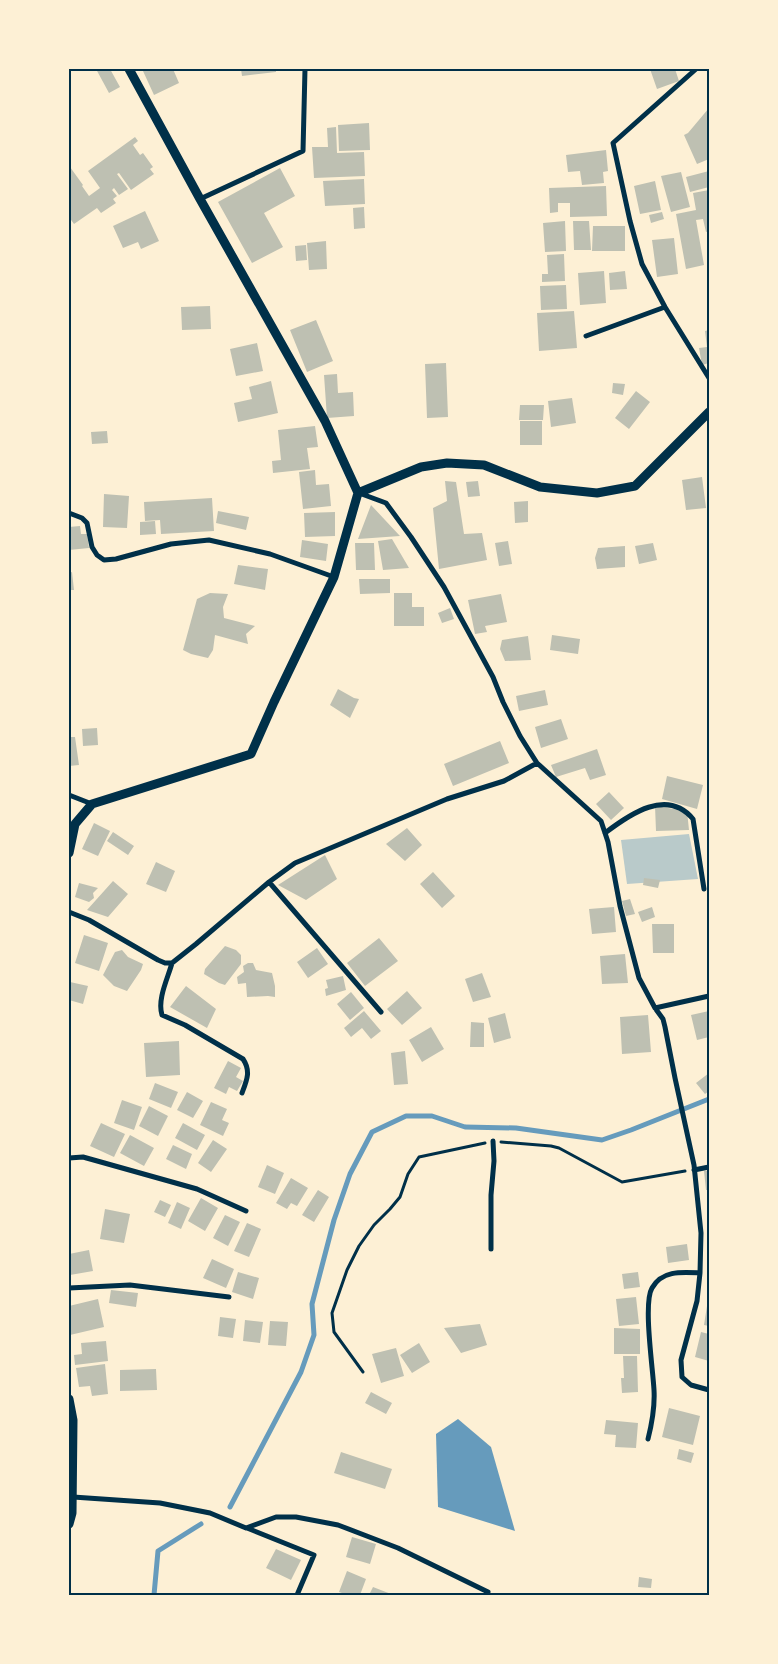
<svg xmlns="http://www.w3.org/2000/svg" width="778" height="1664" viewBox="0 0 778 1664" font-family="'DejaVu Sans',sans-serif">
	<rect width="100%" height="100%" fill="#fdf0d5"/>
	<path fill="#b9caca" d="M689 834 698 879 627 884 621 840Z"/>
	<path fill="#669bbc" d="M458 1419 491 1447 515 1531 438 1507 436 1434Z"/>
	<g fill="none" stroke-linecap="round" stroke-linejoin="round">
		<path stroke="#669bbc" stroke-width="5" d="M230 1507 301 1372 314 1335 312 1304 334 1220 350 1174 372 1132 406 1116H432L465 1127 516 1128 602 1140 631 1130 709 1099
			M154 1595 158 1551 201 1524"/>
	</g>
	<path fill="#bec0b2" d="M96 69H110L120 87 109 93Z
		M147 69H173L179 83 154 95 143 71Z
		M241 69H276V72L242 76Z
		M650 69H675L679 81 657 89Z
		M709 108V159L697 164 684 135 688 133Z
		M369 123 370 150 339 151 338 125Z
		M336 127 337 153 364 152 365 176 314 178 312 147H328L327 128Z
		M135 137 138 141 133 145 140 155 143 153 153 167 150 169 154 174 131 190 119 173 117 174 128 189 119 195 114 188 112 190 117 196 113 199 116 203 101 213 97 208 74 224 69 217V168L70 167 83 185 82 186 89 196 100 188 88 171Z
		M606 150 608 171 603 172 604 183 582 185 580 171 568 172 566 155Z
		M280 168 295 196 264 213 283 247 252 263 218 202Z
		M709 171V187L690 192 686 177Z
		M681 172 690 207 671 212 661 176Z
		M364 179 365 204 325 206 323 181Z
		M655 181 661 210 640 214 634 186Z
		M606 186 607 216 570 217V203H558V212L550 213 549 188Z
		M709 190V231L706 232 703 219 696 220 704 265 686 269 676 214 696 210 693 193Z
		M364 207 365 228 354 229 353 208Z
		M145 211 159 241 141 249 138 242 123 248 113 226Z
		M662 212 664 219 651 223 649 215Z
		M565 221 566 251 545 252 543 223Z
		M573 221H589L591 250H574Z
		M593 226H625V251H592Z
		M674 238 678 274 657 277 652 240Z
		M326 241 327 269 309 270 307 243Z
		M306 245 307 260 296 261 295 246Z
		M564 254 565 281 542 282V274H548L547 255Z
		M604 271 606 303 580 305 578 273Z
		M625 271 627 289 610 290 609 273Z
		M566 285 567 309 541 310 540 286Z
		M210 306 211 329 182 330 181 307Z
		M574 311 577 348 539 351 537 313Z
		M316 320 333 361 307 372 290 330Z
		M709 330V363L702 365 699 348 707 347 705 331Z
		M257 343 263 371 236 376 230 349Z
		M446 363 448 417 427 418 425 364Z
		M337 374 338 393 353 392 354 416 327 418 324 375Z
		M271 381 278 413 238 422 234 403 252 399 249 387Z
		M613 383 625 384 623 395 612 393Z
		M636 391 650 402 629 429 615 418Z
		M572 398 576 423 551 427 548 401Z
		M520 405H544L543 420H519Z
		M520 421H542V445H520Z
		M315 426 318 447 307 448 310 469 273 473 272 461 281 460 278 430Z
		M107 431 108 443 92 444 91 432Z
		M315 470 316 485 329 484 331 506 303 509 299 472Z
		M702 477 706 508 686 510 682 480Z
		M445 481 456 482 464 534 482 533 487 560 439 569 433 508 447 501Z
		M478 481 480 496 468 497 466 482Z
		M104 494 129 496 127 528 103 527Z
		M212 498 214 531 161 534 160 520 145 521 144 502Z
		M528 501V522L515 523 514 502Z
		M371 505 400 536 358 539Z
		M218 511 249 517 246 530 216 523Z
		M335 512V536L305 537 304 513Z
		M155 521 156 534 140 535V522Z
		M80 526 81 534H87L89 548 69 550V527Z
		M392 539 409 568 383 570 378 541Z
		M302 540 328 544 326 561 300 557Z
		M508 541 512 564 499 566 495 543Z
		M355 543H374L375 570H356Z
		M653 543 657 560 639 564 635 546Z
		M625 546V567L597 569 595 558 598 548Z
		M238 565 268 569 265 590 234 584Z
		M72 572 74 590H69V573Z
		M359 579H390V593L360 594Z
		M210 593 228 594 223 607 224 618 255 626 246 634 248 644 215 635 213 650 208 658 191 654 183 650 197 599Z
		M394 593H412V607H424V626H394Z
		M501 594 507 622 485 626 487 632 475 634 468 600Z
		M450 608 454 619 442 623 438 613Z
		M552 635 580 639 578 654 550 650Z
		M528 636 531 660 505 661 500 649 502 640Z
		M338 689 354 698 359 699 350 718 330 705Z
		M545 690 548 705 519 711 516 696Z
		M561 719 568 739 541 748 535 727Z
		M97 728 98 745 83 746 82 729Z
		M69 737H75L79 765 69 766Z
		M500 741 509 763 453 786 444 764Z
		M597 749 606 775 590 780 585 768 556 777 551 765Z
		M667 776 703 785 697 809 662 799Z
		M609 792 624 808 611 820 596 804Z
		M655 806 687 811 689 830 656 831Z
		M94 823 110 831 98 856 82 849Z
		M407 828 422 845 405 861 386 844Z
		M113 832 134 846 128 855 107 841Z
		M325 855 337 879 306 900 278 885Z
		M156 862 175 871 166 892 146 884Z
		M433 872 455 896 442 908 420 884Z
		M644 878 660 880 658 888 643 885Z
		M113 881 128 894 108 917 87 910Z
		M79 883 98 888 93 893 94 898 89 902 75 897Z
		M630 899 635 914 626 916 622 901Z
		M614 907 616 932 592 934 589 909Z
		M652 907 655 917 642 922 638 912Z
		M652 924H674V953H653Z
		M84 935 108 943 99 971 75 963Z
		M379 938 398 961 365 986 347 963Z
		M225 946 236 950 241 955V964L225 985 219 983 204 974 205 969Z
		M317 948 328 964 308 978 297 962Z
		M122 950 128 957 143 964 141 970 127 991 114 986 103 975 115 952Z
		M625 954 628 983 602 984 600 956Z
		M248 963H253L256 970 272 973 275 986V997L268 996 247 997 246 983 238 984 237 977 244 972 243 966Z
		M482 973 491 997 473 1002 465 979Z
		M343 976 346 990 326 996 325 989 328 988 326 980Z
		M70 982 88 986 83 1004 69 1000Z
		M186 986 216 1009 207 1028 170 1007Z
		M407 991 422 1008 402 1025 387 1009Z
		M351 992 364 1008 350 1020 337 1004Z
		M364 1011 381 1031 371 1039 362 1028 351 1037 344 1028Z
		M709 1011V1037L697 1040 691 1015Z
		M505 1013 511 1038 494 1043 488 1018Z
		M648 1015 651 1052 622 1054 620 1017Z
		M471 1022 484 1023V1047H470Z
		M431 1027 444 1049 422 1062 409 1040Z
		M179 1041 180 1075 146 1077 144 1043Z
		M405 1051 408 1084 394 1085 391 1053Z
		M228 1061 241 1068 236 1077 243 1081 237 1091 229 1087 226 1094 214 1088Z
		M709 1073V1091L705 1094 696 1083Z
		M155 1083 178 1092 171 1108 149 1099Z
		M187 1092 203 1101 193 1118 177 1110Z
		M122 1100 142 1107 134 1130 114 1123Z
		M211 1102 227 1109 222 1120 229 1123 223 1136 200 1125Z
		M149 1106 168 1116 158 1136 139 1126Z
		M101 1123 125 1134 114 1157 90 1146Z
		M183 1123 205 1135 197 1150 175 1138Z
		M130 1135 154 1148 144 1166 120 1153Z
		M213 1140 227 1149 211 1172 198 1163Z
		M173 1145 192 1154 186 1169 166 1159Z
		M267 1165 284 1173 275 1194 258 1187Z
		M704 1171H709V1190H706Z
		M291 1178 308 1188 297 1206 291 1203 287 1209 276 1203Z
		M318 1190 329 1197 314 1222 302 1215Z
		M201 1198 218 1208 205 1231 188 1221Z
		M160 1200 171 1205 165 1217 154 1212Z
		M177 1202 190 1208 181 1229 168 1223Z
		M105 1209 130 1214 124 1243 100 1239Z
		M225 1215 240 1222 228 1246 213 1238Z
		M247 1223 261 1229 249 1257 234 1251Z
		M687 1244 689 1260 668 1263 666 1247Z
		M89 1250 93 1271 70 1275 69 1254Z
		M212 1259 234 1269 226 1288 203 1278Z
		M238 1272 259 1278 253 1299 232 1292Z
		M638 1272 640 1287 624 1289 622 1274Z
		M111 1290 138 1293 136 1307 109 1303Z
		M636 1297 639 1324 619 1326 616 1299Z
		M98 1299 104 1327 70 1335 69 1306Z
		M707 1306 709 1307V1326L704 1325Z
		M220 1317 236 1319 233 1338 218 1336Z
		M245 1320 263 1322 260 1343 243 1341Z
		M270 1321 288 1322 286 1346 268 1345Z
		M480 1324 487 1345 461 1353 444 1328Z
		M614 1328 640 1329V1354H614Z
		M701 1332 709 1334V1361L695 1357Z
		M106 1341 108 1361 75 1365 74 1355 82 1354 81 1343Z
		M419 1343 430 1362 412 1373 400 1355Z
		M396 1348 404 1376 381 1383 372 1354Z
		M623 1356H637L638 1392 622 1393 621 1378H624Z
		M105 1364 108 1394 92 1396 90 1386 79 1387 76 1368Z
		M156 1369 157 1390 120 1391V1370Z
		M371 1392 392 1403 386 1414 365 1403Z
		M669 1408 700 1416 693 1445 662 1437Z
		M606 1420 638 1423 636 1448 615 1447 616 1435 604 1434Z
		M679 1449 694 1453 691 1463 677 1459Z
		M341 1452 392 1469 385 1489 334 1473Z
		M352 1537 376 1544 370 1564 346 1557Z
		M276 1549 301 1560 291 1580 266 1568Z
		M347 1571 366 1579 360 1595H348L339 1592Z
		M639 1577 652 1579 651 1588 638 1587Z
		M373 1587 391 1594V1595H369Z"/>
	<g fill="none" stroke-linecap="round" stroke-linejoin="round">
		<path stroke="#003049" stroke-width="3" d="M501 1142 551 1146 559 1148 622 1182 685 1171
			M363 1372 334 1332 332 1313 347 1270 359 1246 374 1225 390 1209 400 1197 408 1174 419 1157 485 1143"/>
		<path stroke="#003049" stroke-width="5" d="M696 69 613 143 630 221 642 264 665 307 709 378
			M200 199 303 151 305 69
			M586 336 665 307
			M359 493 386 503 411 537 444 587 493 677 503 702 520 736 537 763 601 821 608 842 620 906 639 978 655 1008 663 1019 665 1027 675 1078 694 1165 701 1233 700 1273 697 1301 681 1360 682 1377 691 1385 709 1390
			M69 513 82 518 87 523 92 547 97 555 104 560 116 559 171 544 209 540 270 554 334 577
			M69 795 92 804
			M605 833C630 814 667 788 693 819L704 889
			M269 882 381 1012
			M69 912 89 920 158 960 165 963H172L196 944 269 882 295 863 447 799 504 781 537 763
			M172 963C168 978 157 999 162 1015L185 1025 243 1059C251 1071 247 1080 242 1093
			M655 1008 709 996
			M69 1158 83 1157 197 1189 246 1211
			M694 1170 709 1167
			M491 1249V1195L494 1161 493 1141
			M69 1288 130 1285 229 1297
			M648 1439C652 1423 655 1407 654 1390 653 1369 643 1303 652 1288 662 1270 682 1272 700 1273
			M73 1497 160 1503 210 1513 246 1528 276 1517H296L338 1525 398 1548 488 1592
			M247 1528 314 1555 297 1595"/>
		<path stroke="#003049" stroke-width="9" d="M129 69 200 199 325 421 358 493
			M358 493 421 467 447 463 484 465 540 487 597 493 635 486 709 412
			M69 853 75 824 92 804 251 754 274 702 334 577 358 493
			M69 1399 73 1420 72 1513 69 1524"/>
	</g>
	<rect width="778" height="1664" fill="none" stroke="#fdf0d5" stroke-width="140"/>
	<rect x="70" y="70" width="638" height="1524" fill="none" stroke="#003049" stroke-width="2"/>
</svg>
